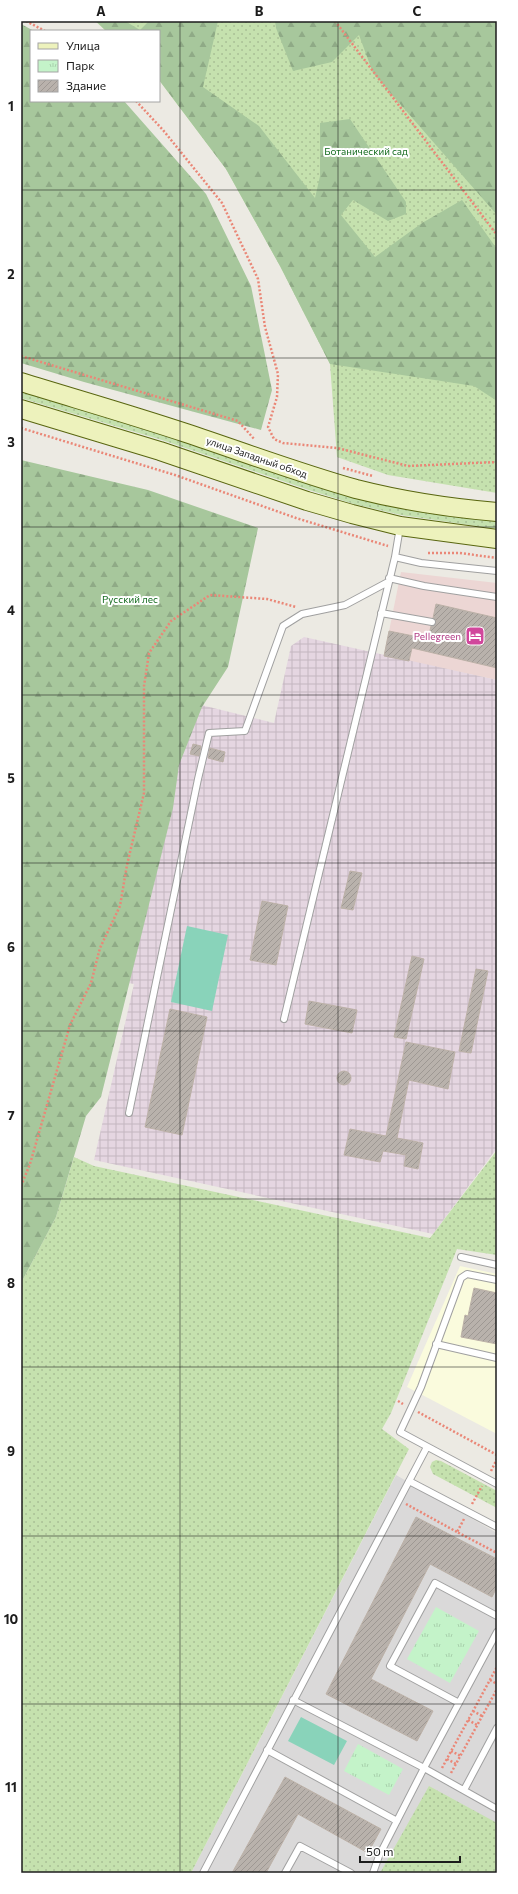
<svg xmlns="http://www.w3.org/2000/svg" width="518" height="1894" viewBox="0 0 518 1894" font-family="Commissioner,sans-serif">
	<defs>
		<pattern id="industrial-grid" width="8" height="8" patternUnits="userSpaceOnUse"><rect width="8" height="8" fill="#e5d6e1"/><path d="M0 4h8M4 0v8" fill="none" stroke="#c4b7c0"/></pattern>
		<pattern id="grass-dots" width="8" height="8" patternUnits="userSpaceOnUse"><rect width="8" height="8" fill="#c5e1ae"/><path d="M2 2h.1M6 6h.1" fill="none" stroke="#a9c095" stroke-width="1.8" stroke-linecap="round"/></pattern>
		<pattern id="forest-firs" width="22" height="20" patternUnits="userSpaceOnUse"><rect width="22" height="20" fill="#a7c79c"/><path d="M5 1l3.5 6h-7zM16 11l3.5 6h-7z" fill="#8faa86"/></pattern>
		<pattern id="park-tufts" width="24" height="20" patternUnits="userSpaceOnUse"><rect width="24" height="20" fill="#c4f3c9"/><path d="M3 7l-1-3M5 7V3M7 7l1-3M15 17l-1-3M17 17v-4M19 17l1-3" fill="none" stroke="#a8d0ac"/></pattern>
		<pattern id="building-hatch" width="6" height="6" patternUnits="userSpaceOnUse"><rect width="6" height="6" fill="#b9b2ac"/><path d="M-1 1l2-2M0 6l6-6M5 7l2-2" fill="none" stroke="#9e9893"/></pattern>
	</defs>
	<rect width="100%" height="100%" fill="#eceae3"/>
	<path fill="#dad9d9" d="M396 1475 497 1533V1873H191Z"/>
	<path fill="#ecd6d4" d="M401 572 497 583V680L384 656Z"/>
	<path fill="url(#industrial-grid)" d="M304 637 497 680V1148L433 1234 94 1160 134 984 122 982 193 703 274 723 291 646Z"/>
	<path fill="#fafbdd" d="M460 1266 497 1274V1434L407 1387Z"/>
	<path fill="url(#grass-dots)" d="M95 21H497V493L388 475 337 457 330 364 280 266 226 169 159 80V31H106Z
		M21 391 454 516 497 521V529L401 515 354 504 309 490 162 440 21 398Z
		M497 1150V1255L457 1249 391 1413 382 1429 409 1449 191 1873H21V1283L56 1217 74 1157 94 1166 430 1238Z
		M436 1460 441 1461 497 1491V1508L433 1474 430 1467 432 1462Z
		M429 1786 497 1823V1873H380Z"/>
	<path fill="url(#forest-firs)" d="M101 21H125L140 30 149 21H218L203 87 259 126 315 198 320 176V123L350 119 406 202V214L388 221 353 200 341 215 375 257 422 223 462 200 497 249V401L474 386 330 364 280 266 226 169 159 80V31H106L97 22Z
		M275 21H497V215L373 73 359 35 332 62 293 71 276 28Z
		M21 24 34 31H31V101H124L206 194 251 286 272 390 261 430 84 382 21 363Z
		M21 460 148 490 258 528 228 667 202 707 179 765 173 808 101 1097 86 1116 56 1217 21 1283Z"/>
	<path fill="url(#park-tufts)" d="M436 1607 479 1631 450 1683 407 1659Z
		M358 1744 403 1769 389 1795 344 1771Z"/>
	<path fill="#89d3ba" d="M187 926 228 935 212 1011 171 1002Z
		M301 1717 347 1741 334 1765 288 1741Z"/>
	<path fill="url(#building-hatch)" stroke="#bcb1a7" d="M436 604 497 618V668L412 648 409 661 384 656 389 631 428 639 431 626 436 623V620L433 618Z
		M193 744 201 746 199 756 190 754Z
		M210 748 225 752 223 762 208 758Z
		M350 871 362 873 353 910 341 908Z
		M262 901 288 906 276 965 250 960Z
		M412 956 424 959 406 1039 394 1037Z
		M476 969 488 971 471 1053 459 1051Z
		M309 1001 357 1010 352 1033 305 1024Z
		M170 1009 207 1017 182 1135 145 1127Z
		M406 1042 455 1052 448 1089 409 1080 397 1138 423 1143 418 1169 404 1166 406 1155 383 1151 380 1162 344 1155 350 1129 386 1136Z
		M337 1078a7 7 0 1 1 14 0a7 7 0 1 1-14 0Z
		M474 1288 497 1293V1344L461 1337 465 1315 468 1316Z
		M416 1517 497 1559V1587L492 1597 430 1564 371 1679 433 1711 417 1741 326 1694Z
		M285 1777 381 1829 368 1853 298 1814 266 1873H232Z"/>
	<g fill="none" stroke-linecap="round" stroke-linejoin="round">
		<g stroke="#a0a0a0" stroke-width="8">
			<path id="lane" d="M400 527 395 557 421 563 497 571
				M389 578 424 586 497 597
				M381 613 432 622
				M284 1019 395 557
				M129 1113 198 779 209 733 245 731 283 626 302 614 345 605 388 582
				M461 1257 497 1265
				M497 1280 467 1274 461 1278 421 1387 400 1432 497 1484
				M436 1344 497 1358
				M409 1481 497 1527
				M293 1700 424 1768 497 1809
				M459 1703 390 1666 435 1583 497 1616
				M267 1750 397 1821
				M464 1790 497 1728
				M203 1873 427 1447
				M285 1873 300 1846 351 1873
				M373 1873 379 1856 424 1768 497 1632"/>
		</g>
		<g stroke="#596610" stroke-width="20">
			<path id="secondary" d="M21 382C76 399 132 415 186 433 243 452 299 473 356 489 403 501 450 508 497 512
				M21 409 160 451 307 501 352 514 400 526 497 539"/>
		</g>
		<path stroke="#ea8777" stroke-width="2.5" stroke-dasharray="2 2" stroke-linecap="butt" d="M26 21 45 31
			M335 21 497 235
			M136 101 163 130 222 203 258 279 265 327 278 374 277 397 268 427 274 439 283 443 337 448 408 466 497 462
			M21 356 238 421 255 440
			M21 428 175 475 296 518 388 546
			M343 468 373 476
			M428 553H460L497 558
			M21 1186 30 1164 70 1025 91 983 100 948 120 906 127 865 144 793V686L149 653 171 621 210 595 267 599 296 607
			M398 1401 403 1404
			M418 1412 497 1455
			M491 1471 497 1459
			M406 1504 457 1532
			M472 1504 482 1486
			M464 1519 457 1532 497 1553
			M490 1680 497 1684
			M473 1711 482 1716
			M468 1720 477 1725
			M451 1751 461 1756
			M447 1759 456 1764
			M442 1768 497 1667
			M451 1773 497 1689"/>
		<use href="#lane" stroke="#fff" stroke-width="6"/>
		<use href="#secondary" stroke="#edf2bc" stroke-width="18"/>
	</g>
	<path fill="none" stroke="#1c1c1c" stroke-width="1" stroke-opacity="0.55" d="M180 21V1873M338 21V1873M21 190H497M21 358H497M21 527H497M21 695H497M21 863H497M21 1031H497M21 1199H497M21 1367H497M21 1536H497M21 1704H497"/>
	<defs>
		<g id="hotel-square" transform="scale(1)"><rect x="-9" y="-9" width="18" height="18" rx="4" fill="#d1479c" stroke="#fff"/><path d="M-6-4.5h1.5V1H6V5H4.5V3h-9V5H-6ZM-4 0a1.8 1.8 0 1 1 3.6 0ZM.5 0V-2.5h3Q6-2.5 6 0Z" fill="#fff"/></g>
	</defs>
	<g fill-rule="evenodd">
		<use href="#hotel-square" x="475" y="636"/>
	</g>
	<g text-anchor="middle" stroke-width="4" stroke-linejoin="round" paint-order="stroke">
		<g font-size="10" fill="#176d22" stroke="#fff">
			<text x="366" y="155">Ботанический сад</text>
			<text x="130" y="603">Русский лес</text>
		</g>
		<g font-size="10" fill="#1c1c1c" stroke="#fff">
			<text transform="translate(257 457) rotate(19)" y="4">улица Западный обход</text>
		</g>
		<g font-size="10" fill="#b23c85" stroke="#fff" text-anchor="end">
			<text x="461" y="640">Pellegreen</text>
		</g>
	</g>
	<rect width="518" height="1894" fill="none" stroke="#ffffff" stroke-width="44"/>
	<rect x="30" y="30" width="130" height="72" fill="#ffffff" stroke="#a4a4a4"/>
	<rect x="38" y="43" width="20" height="6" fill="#edf2bc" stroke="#a4a4a4"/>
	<text x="66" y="50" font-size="12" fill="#1c1c1c">Улица</text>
	<rect x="38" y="60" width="20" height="12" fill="url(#park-tufts)" stroke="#a4a4a4"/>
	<text x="66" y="70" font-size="12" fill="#1c1c1c">Парк</text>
	<rect x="38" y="80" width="20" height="12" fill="url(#building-hatch)" stroke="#a4a4a4"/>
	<text x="66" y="90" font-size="12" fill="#1c1c1c">Здание</text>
	<path d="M360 1856v6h100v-6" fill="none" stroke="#1c1c1c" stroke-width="2"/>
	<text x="366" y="1856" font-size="12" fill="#1c1c1c" stroke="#ffffff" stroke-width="3" paint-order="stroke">50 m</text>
	<rect x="22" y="22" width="474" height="1850" fill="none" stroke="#1c1c1c" stroke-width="1.5"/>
	<g font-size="13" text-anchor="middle" font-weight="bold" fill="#1c1c1c">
		<text x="101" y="16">A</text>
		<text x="259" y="16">B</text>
		<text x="417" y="16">C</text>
		<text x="11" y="111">1</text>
		<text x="11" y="279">2</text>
		<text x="11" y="447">3</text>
		<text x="11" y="615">4</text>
		<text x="11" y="783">5</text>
		<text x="11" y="952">6</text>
		<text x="11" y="1120">7</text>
		<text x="11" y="1288">8</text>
		<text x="11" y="1456">9</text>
		<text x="11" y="1624">10</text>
		<text x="11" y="1792">11</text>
	</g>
</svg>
